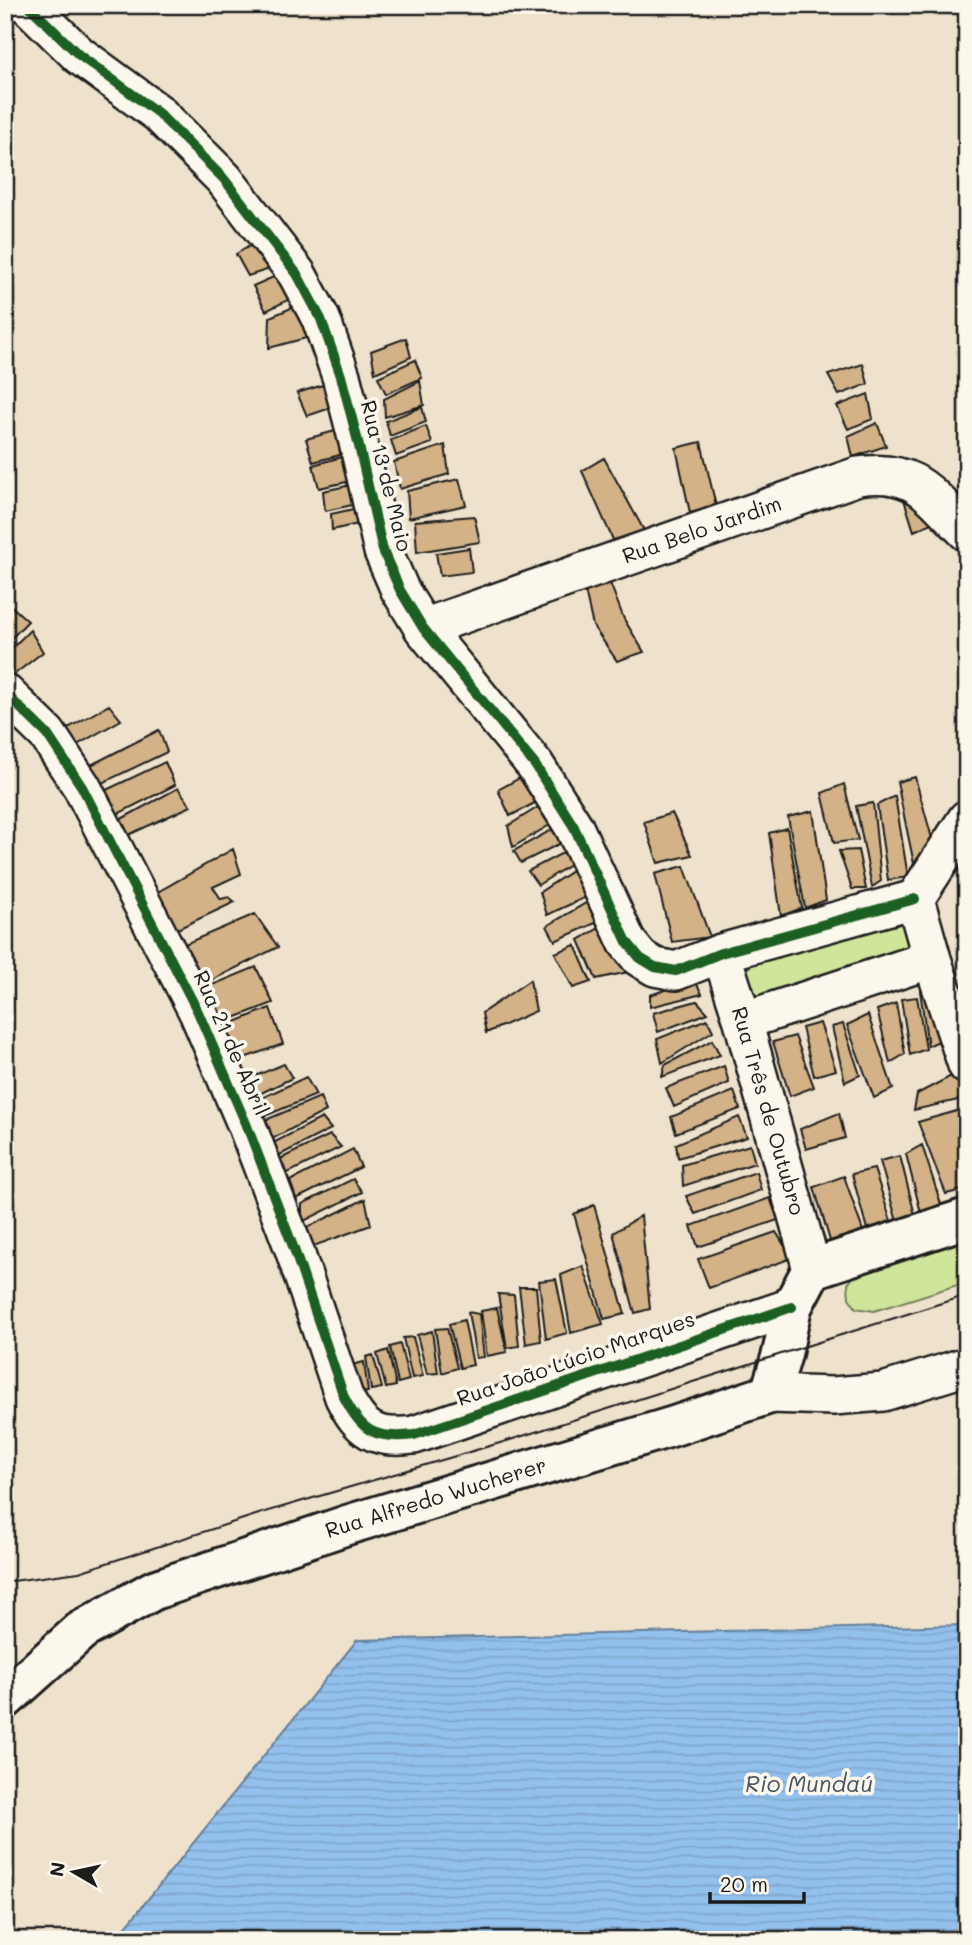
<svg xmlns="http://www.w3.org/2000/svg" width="972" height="1945" viewBox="0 0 972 1945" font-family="Mali,sans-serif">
	<defs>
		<pattern id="water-rules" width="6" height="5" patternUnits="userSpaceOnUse" patternTransform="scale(1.75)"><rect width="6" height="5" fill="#93c1ed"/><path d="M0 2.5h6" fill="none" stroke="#7ea5cb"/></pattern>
	</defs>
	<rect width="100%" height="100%" fill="#efe2cd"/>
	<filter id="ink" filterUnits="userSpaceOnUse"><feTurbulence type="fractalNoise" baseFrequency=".0143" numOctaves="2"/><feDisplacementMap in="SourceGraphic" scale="14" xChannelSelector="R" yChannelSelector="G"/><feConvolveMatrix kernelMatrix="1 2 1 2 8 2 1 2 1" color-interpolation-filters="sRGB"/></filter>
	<g filter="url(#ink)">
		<path fill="#cee59a" stroke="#75805b" stroke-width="2" d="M893 919 907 923 914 947 769 1001 752 998 744 974 752 963Z
			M967 1237V1282L874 1311 856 1308 849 1298 848 1284 857 1272Z"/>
		<path fill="url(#water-rules)" stroke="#637f99" stroke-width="2" d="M967 1625V1940H115L357 1640Z"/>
		<path fill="#d2b286" stroke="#1c1c1c" stroke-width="2" d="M260 240 285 264 248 276 236 254Z
			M287 271 302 293 266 311 253 286Z
			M303 303 317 335 269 348 270 317Z
			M406 338 411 357 375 373 371 351Z
			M415 360 422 378 386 394 378 377Z
			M863 364 868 384 839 395 828 375Z
			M336 381 342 404 307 416 297 393Z
			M420 381 424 405 385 417 384 399Z
			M868 394 873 419 848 429 837 406Z
			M422 407 426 422 390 436 386 421Z
			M877 423 886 446 853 457 848 436Z
			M426 426 432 443 396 456 391 440Z
			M346 428 355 451 313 462 306 439Z
			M701 442 716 506 690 513 676 448Z
			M445 445 449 474 400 489 394 462Z
			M356 453 360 479 319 488 313 465Z
			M604 458 646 534 613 540 582 471Z
			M459 479 466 505 409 518 407 491Z
			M361 483 366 502 325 511 323 491Z
			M900 487 944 517 914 531Z
			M367 506 371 521 332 530 331 514Z
			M474 516 480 542 417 552 415 521Z
			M469 548 472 572 440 576 436 553Z
			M610 583 624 619 644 652 617 661 593 626 585 591Z
			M9 604 28 621 5 645V607Z
			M30 630 43 652 11 677 5 671V655Z
			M109 705 121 720 77 745 63 731Z
			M159 730 167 752 100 784 91 765Z
			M165 762 175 785 114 816 102 792Z
			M532 771 548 796 510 816 498 790Z
			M915 777 935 849 914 864 897 782Z
			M844 784 858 840 834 843 822 793Z
			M178 788 191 806 122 838 114 823Z
			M895 796 908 877 888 880 877 805Z
			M551 799 563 817 513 847 508 826Z
			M873 803 881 881 872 887 856 806Z
			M813 811 826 900 805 908 788 817Z
			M672 813 692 855 658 863 644 822Z
			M564 823 571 838 521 863 514 851Z
			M787 828 802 908 781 916 769 833Z
			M576 846 581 858 538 885 528 871Z
			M233 849 241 874 213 887 221 899 229 897 235 902 169 933 151 896Z
			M858 850 866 889H852L839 851Z
			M583 864 599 891 547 915 540 892Z
			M684 866 710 937 672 942 655 874Z
			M598 896 609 917 555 941 547 926Z
			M255 914 278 947 194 989 180 946Z
			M611 921 633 971 596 979 579 940Z
			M575 945 591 982 573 988 555 953Z
			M256 967 273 1003 218 1024 205 988Z
			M530 980 536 1011 486 1033 482 1013Z
			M695 980 702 994 650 1007V995Z
			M936 988 950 1036 928 1046 920 991Z
			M917 997 926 1049 910 1055 901 999Z
			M697 1001 708 1013 658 1032 653 1013Z
			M896 1003 905 1054 890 1063 877 1010Z
			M270 1008 283 1044 236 1061 220 1028Z
			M868 1015 893 1089 874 1098 847 1025Z
			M707 1019 713 1031 662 1063 657 1039Z
			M820 1023 836 1070 814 1076 802 1028Z
			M843 1024 860 1075 845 1082 832 1027Z
			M795 1036 814 1087 790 1096 773 1042Z
			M712 1040 720 1055 662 1077 665 1065Z
			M284 1064 292 1078 253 1097 243 1081Z
			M724 1066 729 1083 674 1107 666 1088Z
			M957 1073 967 1089V1098L914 1110 917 1094Z
			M306 1077 316 1095 260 1118 251 1103Z
			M734 1091 740 1109 676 1133 671 1117Z
			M320 1097 326 1111 270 1140 261 1122Z
			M967 1108V1189L946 1194 918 1122Z
			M839 1113 845 1138 806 1149 800 1129Z
			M739 1117 747 1137 678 1158 676 1144Z
			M322 1118 331 1129 276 1157 273 1143Z
			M330 1135 341 1147 286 1174 278 1160Z
			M750 1145 755 1163 683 1186 682 1165Z
			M922 1145 941 1204 921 1213 906 1154Z
			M353 1149 361 1167 296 1199 290 1181Z
			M900 1156 915 1215 897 1222 880 1161Z
			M874 1169 892 1224 868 1233 852 1174Z
			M756 1172 761 1190 695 1214 686 1196Z
			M844 1176 864 1234 831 1244 814 1187Z
			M353 1179 362 1192 302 1222V1204Z
			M770 1198 778 1220 698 1247 691 1226Z
			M365 1199 371 1225 311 1247 306 1228Z
			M594 1205 625 1314 604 1319 574 1214Z
			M641 1216 650 1309 635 1313 613 1233Z
			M776 1232 792 1258 709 1288 698 1259Z
			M583 1266 603 1324 571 1333 561 1275Z
			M556 1279 567 1333 546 1339 539 1281Z
			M519 1287H536L541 1341 526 1344Z
			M498 1294 514 1295 519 1346 507 1348Z
			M497 1308 507 1352 487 1356 481 1311Z
			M468 1312 479 1314 484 1357 476 1358Z
			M464 1320 473 1365 460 1368 449 1324Z
			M447 1328 457 1368 442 1373 435 1329Z
			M432 1331 438 1373 427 1374 417 1335Z
			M413 1337 423 1376 412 1378 403 1338Z
			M400 1344 409 1380 398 1383 390 1347Z
			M388 1350 396 1386 386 1388 377 1354Z
			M373 1355 382 1388 371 1390 366 1357Z
			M364 1362 368 1392 355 1394 351 1365Z"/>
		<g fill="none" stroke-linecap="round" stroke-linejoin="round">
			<g stroke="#1c1c1c" stroke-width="42">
				<path id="minor" d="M28 5 79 55 158 113 224 179 297 274 321 319 341 376 358 442 383 551 400 590 423 628 535 765 574 827 627 942 640 958 655 967 676 971 721 953 915 899
					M423 628 858 476C915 467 930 495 967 532
					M5 693 47 734 82 787 198 1012 247 1126 294 1249 344 1397C361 1431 375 1440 414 1435L792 1307
					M915 899 932 959 967 1065
					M915 899 967 819
					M721 953 743 1021 812 1269
					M743 1021 932 959
					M770 1394 833 1396 883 1392 967 1366"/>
			</g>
			<g stroke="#1c1c1c" stroke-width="44">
				<path id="secondary" d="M5 1699 82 1630 154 1590 347 1525 671 1427 770 1394 782 1354 792 1307 812 1269 967 1218"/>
			</g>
			<use href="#minor" stroke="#fbf7ec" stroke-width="37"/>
			<use href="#secondary" stroke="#fbf7ec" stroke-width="38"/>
			<path stroke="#1c1c1c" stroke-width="2" d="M5 1582 79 1572 262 1513 510 1440 967 1295"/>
			<g stroke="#fbf7ec" stroke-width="15">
				<path id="cycleway" d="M28 5 79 55 158 113 224 179 297 274 321 319 341 376 358 442 383 551 400 590 423 628 535 765 574 827 627 942 640 958 655 967 676 971 721 953 915 899
					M5 693 47 734 82 787 198 1012 247 1126 294 1249 344 1397C361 1431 375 1440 414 1435L792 1307"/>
			</g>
			<use href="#cycleway" stroke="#1b5e20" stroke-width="10"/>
		</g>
	</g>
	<g text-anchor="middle" stroke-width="7" stroke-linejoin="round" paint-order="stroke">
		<g font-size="21" fill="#1c1c1c" stroke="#fbf7ec">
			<text transform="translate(386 476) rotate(76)" y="7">Rua 13 de Maio</text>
			<text transform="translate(702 530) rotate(-19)" y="7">Rua Belo Jardim</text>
			<text transform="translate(231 1043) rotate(66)" y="7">Rua 21 de Abril</text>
			<text transform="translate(768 1111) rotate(74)" y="7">Rua Três de Outubro</text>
			<text transform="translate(576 1359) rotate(-19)" y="7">Rua João Lúcio Marques</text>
			<text transform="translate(436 1498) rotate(-17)" y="7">Rua Alfredo Wucherer</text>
		</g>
		<g font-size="23" font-style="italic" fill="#465665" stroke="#fbf7ec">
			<text x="809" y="1792">Rio Mundaú</text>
		</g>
	</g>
	<rect width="972" height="1945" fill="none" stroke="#fbf7ec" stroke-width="28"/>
	<rect x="14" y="14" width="944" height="1917" fill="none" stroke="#1c1c1c" stroke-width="2.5" filter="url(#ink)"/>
	<g transform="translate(74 1872) rotate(279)" stroke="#fbf7ec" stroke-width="5" paint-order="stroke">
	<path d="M0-5L12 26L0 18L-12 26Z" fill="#1c1c1c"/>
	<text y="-10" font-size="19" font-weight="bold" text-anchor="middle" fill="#1c1c1c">N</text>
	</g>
	<path d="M710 1892v10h94v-10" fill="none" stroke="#1c1c1c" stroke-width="3.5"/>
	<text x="720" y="1892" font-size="21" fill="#1c1c1c" stroke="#fbf7ec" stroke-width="5" paint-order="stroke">20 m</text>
</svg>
